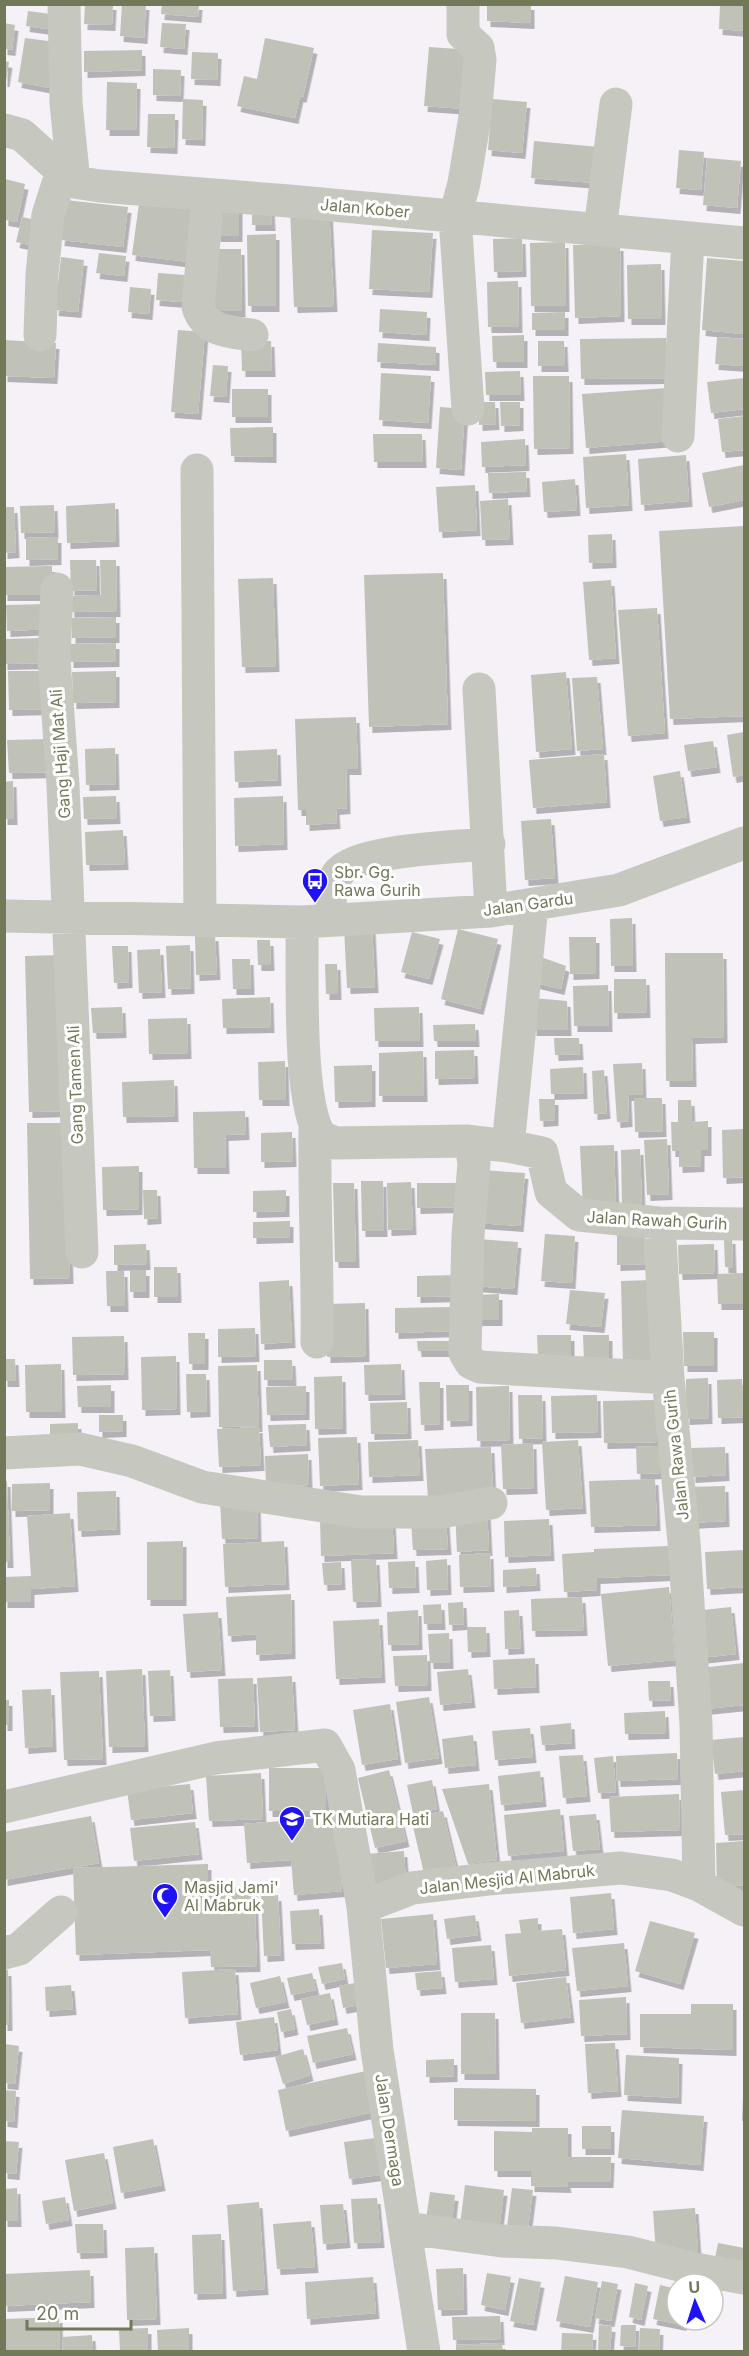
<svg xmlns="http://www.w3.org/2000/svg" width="749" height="2356" viewBox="0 0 749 2356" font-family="Inter,sans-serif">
	<defs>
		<filter id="shadow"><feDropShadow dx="3.5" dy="6" stdDeviation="0" flood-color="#0004"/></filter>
	</defs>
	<rect width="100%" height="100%" fill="#f5f1f6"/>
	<path fill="#c0c1b7" filter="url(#shadow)" d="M85 4H113L112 25 84 24Z
		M122 4H146L144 38 120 36Z
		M162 4H199L198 17 161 14Z
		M487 4H531V23L487 21Z
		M720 4H744V31L719 29Z
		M28 11 58 15 55 30 26 26Z
		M4 23 15 25 12 50 4 49Z
		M162 23 186 24 184 49 160 47Z
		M25 38 56 42 50 88 18 82Z
		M265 38 314 48 303 97 300 96 295 118 237 106 244 76 257 79Z
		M429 47 472 50 466 109 424 106Z
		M142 50V70L84 72V51Z
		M192 52 218 53 217 80 191 79Z
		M4 61 9 62 6 81H4Z
		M153 69 181 70 180 96 153 95Z
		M107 82 137 83 136 130H106Z
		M183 99 203 100 202 140 182 139Z
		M492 99 527 102 522 153 488 150Z
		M148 114H175L174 148 147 147Z
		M534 141 599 147 595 183 531 178Z
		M679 150 704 152 701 190 676 188Z
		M707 158 741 161 737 208 703 205Z
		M5 179 25 184 17 222 5 220Z
		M140 196 204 204 197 263 132 255Z
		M66 200 128 207 123 247 61 240Z
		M271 204 272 225H252V205Z
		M239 206V236H217L216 207Z
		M329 207 334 306 294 307 290 208Z
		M22 217 45 222 39 247 16 242Z
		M372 230 433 233 429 292 369 289Z
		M276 234V306H248L247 235Z
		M522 238 523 271 494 272 493 239Z
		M565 242 566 306H531L530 243Z
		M573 245H620L621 316 575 318Z
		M212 249H241L242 311H212Z
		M99 253 126 256 124 276 96 273Z
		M61 257 84 260 78 312 55 310Z
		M707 258 744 261V334L702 330Z
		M661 264 662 319H628L627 265Z
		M158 273 197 276 195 303 156 300Z
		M518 281 519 327H488L487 282Z
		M130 287 151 289 149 314 128 312Z
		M380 309 427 312 426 335 379 332Z
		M565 312V330H532V313Z
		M178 330 205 332 198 414 171 412Z
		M524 335V362H493L492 336Z
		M717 337 744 339V366L715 364Z
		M666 338 667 378 581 379 580 339Z
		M4 340 56 343 54 378 4 376Z
		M241 341H271L272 371H242Z
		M538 341H564L565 366H538Z
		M378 343 436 347V365L377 362Z
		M213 365 228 366 226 397 210 396Z
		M520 371 521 395H486L485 372Z
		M381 373 431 376 428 423 379 420Z
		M533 376H569L570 448 534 449Z
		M744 378V409L711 413 707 382Z
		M667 388 671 441 586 448 582 394Z
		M232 389H268V417H232Z
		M479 402H495L496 424 479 425Z
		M500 402H520V425L501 426Z
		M440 407 465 409 461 470 436 468Z
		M744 416V450L722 452 718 419Z
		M273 427V457L231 456 230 428Z
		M373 434H422L423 462H374Z
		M525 439 526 465 482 467 481 442Z
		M626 454 629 505 586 508 583 457Z
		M686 455 689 501 641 505 638 459Z
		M744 465V500L709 507 702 473Z
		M526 472 527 491 489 493 488 473Z
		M575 479 577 510 544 512 542 482Z
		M475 485 477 530 439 532 436 487Z
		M508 499 510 539 482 540 480 501Z
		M115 503 116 541 67 543 66 506Z
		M54 505 55 532 21 533 20 506Z
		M4 507H14L16 552 4 553Z
		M744 526V716L670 719 659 531Z
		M612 534 613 562 589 563 588 535Z
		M58 537V559L26 560V538Z
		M70 560H96L97 590 71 591Z
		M100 560H116L117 611 71 612 70 596 101 595Z
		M52 566V595H4V567Z
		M443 573 448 724 369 727 364 575Z
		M273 578 276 666 242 667 238 579Z
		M611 580 616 658 589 660 583 582Z
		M49 604 50 629 7 631 6 605Z
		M657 608 665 733 628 736 618 610Z
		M116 617V637L72 638V618Z
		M47 638 48 663 4 664V639Z
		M116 643V661L70 662V644Z
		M8 671H49V709L9 710Z
		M116 671V702L73 703 72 672Z
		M566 672 572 749 536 752 531 675Z
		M597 677 603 749 577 751 572 678Z
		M356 717 358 769H346L347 808 336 809 337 823 306 825V810H298L295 719Z
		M744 732V775L733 777 727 735Z
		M53 739 55 772 9 773 7 740Z
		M713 741 717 767 688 771 684 745Z
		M115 748 116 784 86 785 85 749Z
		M277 749 278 780 235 782 234 751Z
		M604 754 607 802 533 808 529 760Z
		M680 771 687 817 660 821 653 776Z
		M13 781 14 819H4V782Z
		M116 796 117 818 84 819 83 797Z
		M283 796 284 844 235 846 234 798Z
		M551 819 555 878 525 880 521 821Z
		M123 830 125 864 86 865 85 832Z
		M632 918 633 966H611L610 919Z
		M372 926 375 987 347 988 344 927Z
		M458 929 498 939 480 1009 441 999Z
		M412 932 440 939 429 979 401 972Z
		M215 935 217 974 196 975 195 936Z
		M569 937H596V973L570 974Z
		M257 940H270L271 965H258Z
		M190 945 191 988 168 989 166 946Z
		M112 946H128L129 982 114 983Z
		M160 949 162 992 139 993 137 950Z
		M665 953H723L724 1037 692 1038 693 1081H666Z
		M64 955 67 1111 29 1112 25 956Z
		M541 957 566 966 561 989 532 982Z
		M232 959H250L251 989H233Z
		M325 964H337L338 994H326Z
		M614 979H646L647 1012 614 1013Z
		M608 985 609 1026H574L573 986Z
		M270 997 271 1027 223 1028 222 999Z
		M533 998 567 1001 568 1030H533Z
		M122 1007 123 1032 93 1033 91 1008Z
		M419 1007 420 1041H375L374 1008Z
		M187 1018 188 1053 149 1054 148 1019Z
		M475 1024 476 1041H434L433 1025Z
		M554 1038H579L580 1054 555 1055Z
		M474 1050 475 1078 435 1079V1051Z
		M423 1051 424 1096H379V1053Z
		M285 1061 286 1100H259L258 1062Z
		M642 1063 643 1095H628L629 1121 617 1122 613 1064Z
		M372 1065V1101L335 1102 334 1066Z
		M583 1067 584 1093 551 1094 550 1069Z
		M604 1070 607 1113 594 1114 592 1071Z
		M174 1080 175 1116 123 1117 122 1082Z
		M634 1098H662L663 1131 635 1132Z
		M539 1099H555V1120L540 1121Z
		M678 1100H691L692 1122 708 1121V1150H701V1166L679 1167V1151H672L671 1122H678Z
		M245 1111 246 1134 225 1135 226 1168H194L193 1112Z
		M27 1123H66L70 1278 30 1279Z
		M744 1129V1177L723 1178 722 1130Z
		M292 1132 293 1161 261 1162V1133Z
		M667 1139 669 1194 647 1195 644 1140Z
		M614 1145 616 1208 583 1209 580 1146Z
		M640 1149 642 1207 622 1208 621 1150Z
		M139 1166V1209L103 1210 102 1167Z
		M482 1170 525 1173 520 1226 478 1223Z
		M361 1181H383L384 1231H362Z
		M411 1182 413 1229 388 1230 387 1183Z
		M333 1183H354L356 1262H335Z
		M417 1183H458L459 1207 417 1208Z
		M143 1190H157L158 1218 144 1219Z
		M286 1190V1211L253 1212V1191Z
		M290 1221V1237L253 1238V1222Z
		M545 1234 575 1236 572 1283 541 1281Z
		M617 1235H645V1264L617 1265Z
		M724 1238H732L733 1268 725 1267Z
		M479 1239 518 1242 514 1289 475 1286Z
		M146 1244 147 1264 114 1265V1245Z
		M714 1244 715 1273 679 1274 678 1245Z
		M154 1267H177L178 1297H154Z
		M130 1270H146V1292H130Z
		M106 1271H124L125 1306H107Z
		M744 1273V1304H718L717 1274Z
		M458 1275V1296L417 1297V1276Z
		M289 1280 292 1342 261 1344 259 1282Z
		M654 1280 655 1365H623L621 1281Z
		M570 1290 605 1293 601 1327 566 1324Z
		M499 1294V1320H477L476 1295Z
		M365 1303 366 1356 327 1357 326 1304Z
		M453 1307 454 1331 395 1333V1308Z
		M255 1328 256 1356 218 1357V1329Z
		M683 1332H714V1366H684Z
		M188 1333H205V1364H189Z
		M537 1335H571V1357L538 1358Z
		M583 1335H609V1362H584Z
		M124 1336 125 1374 73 1375 72 1337Z
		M417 1341H450L451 1351H418Z
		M176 1356 177 1409 142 1410 141 1357Z
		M4 1359H15L16 1381H4Z
		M264 1360H292L293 1380H264Z
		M61 1364 62 1412H26L25 1365Z
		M401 1364 402 1394 365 1395 364 1365Z
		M257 1365 259 1426 219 1427 218 1366Z
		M186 1374H206L207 1411 187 1412Z
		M342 1376 343 1428 315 1429 314 1377Z
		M708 1378 709 1418 686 1419V1379Z
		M742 1379 743 1417 718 1418 717 1380Z
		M419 1382H440V1424L421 1425Z
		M111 1385V1407H78L77 1386Z
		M446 1385H469V1420L447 1421Z
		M306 1386V1414L267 1415 266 1387Z
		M509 1386 510 1440 477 1441 476 1387Z
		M518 1395H542L543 1438 519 1439Z
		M597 1395 598 1432 552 1433 551 1396Z
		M656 1400 657 1442 604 1443 603 1401Z
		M407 1402 408 1433 371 1434 370 1403Z
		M99 1415H123V1431L99 1432Z
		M78 1423V1441L50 1442V1424Z
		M306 1424 307 1445 270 1447 268 1425Z
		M259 1427 261 1465 219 1467 217 1429Z
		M357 1437 359 1484 320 1486 318 1438Z
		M418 1440 420 1475 369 1477 368 1442Z
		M578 1440 583 1508 546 1510 542 1442Z
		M533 1443 534 1488 503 1489 501 1445Z
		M659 1446 660 1473 637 1474 636 1447Z
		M491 1447 493 1497 428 1500 425 1449Z
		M725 1447 726 1475 692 1477 691 1448Z
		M308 1454 309 1485 266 1486 265 1456Z
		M655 1479 657 1525 591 1527 589 1481Z
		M4 1481H7L10 1562H4Z
		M50 1483V1510L12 1511V1484Z
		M725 1486 726 1521 689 1523 687 1487Z
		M116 1491 117 1529 78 1531 77 1492Z
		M257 1498 258 1538 222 1539 220 1500Z
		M487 1509 489 1550 457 1552 455 1510Z
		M70 1513 75 1586 31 1589V1602H4V1577L31 1576 27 1516Z
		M392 1517 394 1553 321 1556 320 1519Z
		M549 1519 551 1555 505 1557 504 1521Z
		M446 1520 448 1549 413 1550 411 1521Z
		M183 1541V1600H147V1542Z
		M284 1541 286 1584 225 1587 223 1544Z
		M669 1546 670 1575 597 1578V1590L564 1592 562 1554 594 1552V1549Z
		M744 1550V1587L707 1589 705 1552Z
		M490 1553 491 1586 460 1587 459 1555Z
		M376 1559 378 1601 353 1602 351 1560Z
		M447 1559 448 1589 427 1590 426 1561Z
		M415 1561 416 1587 389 1588 388 1562Z
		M341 1562 342 1584 324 1585 322 1563Z
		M536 1568 537 1585 503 1587V1570Z
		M669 1587 675 1660 608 1666 601 1594Z
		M291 1594 292 1653 256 1655V1634L228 1636 226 1597Z
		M582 1597 584 1630 532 1631 531 1599Z
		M463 1602 464 1624 449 1625 448 1603Z
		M441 1604 442 1624H424L423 1605Z
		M731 1607 736 1654 700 1658 694 1611Z
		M418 1610 419 1644 388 1645 387 1612Z
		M519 1610 521 1648 505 1649 504 1611Z
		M218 1612 222 1670 187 1672 183 1614Z
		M379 1619 382 1677 336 1679 333 1621Z
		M467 1627H486L487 1651 468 1652Z
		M449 1633 450 1663H430L428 1634Z
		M427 1655 428 1685 395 1686 393 1656Z
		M535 1658 536 1687 494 1689 493 1660Z
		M744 1663V1705L705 1709 700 1668Z
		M142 1669 145 1746 109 1747 106 1671Z
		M468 1669 472 1702 440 1705 437 1672Z
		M170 1670 172 1715 150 1716 148 1671Z
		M99 1671 103 1759 64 1760 60 1672Z
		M292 1676 295 1730 260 1732 257 1678Z
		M253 1678 255 1726 220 1727 218 1679Z
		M648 1681H670L671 1700 649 1701Z
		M51 1689 53 1746 25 1748 22 1690Z
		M429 1697 439 1758 405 1763 396 1702Z
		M4 1700H9V1725H4Z
		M390 1704 398 1759 362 1765 353 1710Z
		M665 1711 666 1733 625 1734 624 1713Z
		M571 1723 572 1743 542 1745 540 1726Z
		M530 1728 533 1757 495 1760 492 1731Z
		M473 1735 476 1765 445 1768 442 1739Z
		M744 1737V1771L715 1774 711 1740Z
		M677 1753 678 1779 617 1781 616 1756Z
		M583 1755 587 1796 563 1798 559 1756Z
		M613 1756 616 1792 598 1793 594 1758Z
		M269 1768H326V1811H269Z
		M389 1770 406 1841 375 1848 358 1778Z
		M540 1771 543 1801 501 1805 498 1776Z
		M261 1773 263 1819 209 1821 206 1776Z
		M432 1780 437 1809 413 1814 407 1785Z
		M190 1784 193 1813 131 1820 127 1790Z
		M489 1784 497 1860 468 1864 442 1789Z
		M744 1790V1834L725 1835 721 1792Z
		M679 1794 680 1830 611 1832 609 1797Z
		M560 1809 564 1851 508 1856 504 1815Z
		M443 1811 458 1875 426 1882 411 1818Z
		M596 1814 600 1849 573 1851 569 1816Z
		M91 1816 99 1863 4 1880V1832Z
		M336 1817 342 1891 294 1895 291 1860 247 1863 244 1824Z
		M195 1822 199 1854 134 1861 130 1828Z
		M744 1841V1885L717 1887 716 1843Z
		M404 1851 406 1884 367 1886 366 1854Z
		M208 1864V1888L254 1886 257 1966 211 1967 210 1950 76 1955 73 1868Z
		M611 1893 614 1929 573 1933 570 1897Z
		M278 1895 281 1955 264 1956 261 1896Z
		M319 1909 321 1943 292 1944 290 1911Z
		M433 1914 437 1964 386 1968 381 1919Z
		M475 1915 478 1935 447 1939 444 1919Z
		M538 1918V1931L562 1929 566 1970 509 1976 505 1934 521 1933 519 1920Z
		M650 1921 695 1933 680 1984 635 1971Z
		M624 1943 628 1986 577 1991 572 1948Z
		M491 1945 494 1979 455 1982 452 1948Z
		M342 1963 345 1979 322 1984 318 1967Z
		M235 1969 238 2014 185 2018 182 1972Z
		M4 1970H8L9 2025H4Z
		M441 1971 443 1988 417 1990 415 1973Z
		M312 1973 316 1990 291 1995 287 1978Z
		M280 1976 286 2002 256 2008 250 1983Z
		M566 1977 571 2017 521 2023 516 1983Z
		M360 1982 364 2004 343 2008 339 1986Z
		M71 1985 73 2009 46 2011 45 1987Z
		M330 1993 335 2019 307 2025 301 1999Z
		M626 1997 627 2034 581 2036 579 2000Z
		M691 2004H733V2050L640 2047V2014H691Z
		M291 2009 295 2029 281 2032 277 2012Z
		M461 2013H495L496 2074H461Z
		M274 2017 278 2050 240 2055 236 2022Z
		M347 2028 353 2054 313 2063 307 2036Z
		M615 2043 618 2091 588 2093 585 2044Z
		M4 2044 19 2046 15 2084 4 2083Z
		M303 2049 310 2075 283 2084 275 2057Z
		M626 2055 679 2058 678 2098 624 2095Z
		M454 2059V2076L426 2077V2060Z
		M366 2071 374 2112 286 2131 278 2090Z
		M454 2088 536 2089V2121L454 2120Z
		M4 2090 16 2091 14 2122 4 2121Z
		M743 2098H744V2121H742Z
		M622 2110 704 2116 700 2165 618 2158Z
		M582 2126H611V2149H582Z
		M532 2128H568V2157H611L610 2182H567L568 2187 531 2186V2171H494V2131L532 2132Z
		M383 2137 387 2174 349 2179 344 2142Z
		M153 2139 162 2185 121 2193 113 2147Z
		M4 2141 19 2142 16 2174 4 2173Z
		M104 2153 113 2203 74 2211 65 2160Z
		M465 2185 504 2190 499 2230 460 2225Z
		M17 2188 18 2221H4V2189Z
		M512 2188 533 2190 527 2236 506 2234Z
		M430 2192 455 2195 452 2222 426 2219Z
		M65 2197 69 2220 46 2224 42 2201Z
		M377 2198 381 2242 354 2243 351 2199Z
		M259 2202 265 2289 233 2291 227 2205Z
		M343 2204 347 2242 323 2244 320 2205Z
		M695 2208 698 2252 656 2254 653 2211Z
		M311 2221 315 2267 277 2269 273 2224Z
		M75 2224H103L104 2252 77 2253Z
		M221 2234 223 2293 194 2294 192 2235Z
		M718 2243 744 2248V2275L713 2269Z
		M154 2247 157 2319 127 2320 125 2248Z
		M463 2268 464 2309 438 2310 436 2269Z
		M90 2270 91 2302 4 2306V2274Z
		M487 2273 511 2277 505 2310 481 2305Z
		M565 2276 598 2282 590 2327 556 2321Z
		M373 2277 376 2313 307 2319 305 2282Z
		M519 2278 541 2282 533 2325 510 2321Z
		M602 2281 618 2284 611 2321 595 2318Z
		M635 2283 648 2286 641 2320 629 2317Z
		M660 2285 677 2289V2320H684L683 2325 653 2319Z
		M500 2316 501 2339 453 2340 452 2317Z
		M59 2317 60 2352H4V2319Z
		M599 2325 612 2326 610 2350H598Z
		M621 2325H636L635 2347 620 2346Z
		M148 2328V2352H120L119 2329Z
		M189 2328V2352H158L157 2330Z
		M640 2328 660 2329 659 2352 639 2350Z
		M562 2333 593 2334 592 2352H561Z
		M92 2335 93 2352H63L62 2337Z
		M502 2343 503 2352H456V2345Z"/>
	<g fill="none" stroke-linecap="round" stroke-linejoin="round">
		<path stroke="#c6c8bf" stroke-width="33" d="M64 4 66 103 74 182
			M463 4V34L478 48 480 60 475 117 464 183 455 217 468 409
			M4 130 22 135 74 182 100 186 289 201 744 243
			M208 195 198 307C205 331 230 332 252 335
			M600 230 616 104
			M40 335 42 274 48 215 62 171
			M678 436 688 238
			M197 470 200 921
			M57 589 54 659 63 785 82 1252
			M479 689 491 911
			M4 916 302 922 491 911 619 890 744 843
			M330 920C330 906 329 888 337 875 353 849 458 847 489 844
			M302 922C303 969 297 1102 321 1137L335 1143 466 1141 508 1146 542 1153 551 1192 579 1215 659 1223 744 1224
			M315 1129C314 1200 318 1271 317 1342
			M466 1141 472 1151 474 1163 468 1235 465 1353 471 1363 480 1367 668 1378
			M508 1146 532 905
			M659 1223 668 1378 684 1542 696 1724 699 1885
			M4 1453 80 1449 132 1461 202 1487 361 1512H441L491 1503
			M4 1807 216 1758 325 1745 339 1770 363 1907 377 2050 424 2352
			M363 1907 412 1888 488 1879 621 1868 672 1875 699 1885 744 1910
			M4 1953 19 1949 61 1912
			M406 2228 502 2241 556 2243 628 2252 695 2269 744 2278"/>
	</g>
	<defs>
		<g id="bus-pin" transform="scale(1.35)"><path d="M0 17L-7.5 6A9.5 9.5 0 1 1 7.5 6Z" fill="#1f12f4" stroke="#fff"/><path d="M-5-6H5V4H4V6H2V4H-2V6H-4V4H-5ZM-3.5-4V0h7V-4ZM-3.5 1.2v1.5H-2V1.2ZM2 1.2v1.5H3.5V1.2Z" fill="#fff"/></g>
		<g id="school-pin" transform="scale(1.35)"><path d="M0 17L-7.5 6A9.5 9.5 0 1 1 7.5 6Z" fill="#1f12f4" stroke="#fff"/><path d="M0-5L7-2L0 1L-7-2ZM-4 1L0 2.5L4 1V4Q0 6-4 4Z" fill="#fff"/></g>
		<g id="mosque-pin" transform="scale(1.35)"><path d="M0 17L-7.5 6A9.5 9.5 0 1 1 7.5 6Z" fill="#1f12f4" stroke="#fff"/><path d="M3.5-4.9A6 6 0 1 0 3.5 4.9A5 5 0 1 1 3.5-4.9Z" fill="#fff"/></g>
	</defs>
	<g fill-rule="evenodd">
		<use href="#bus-pin" x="315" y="881"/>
		<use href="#school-pin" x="292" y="1819"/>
		<use href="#mosque-pin" x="165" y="1896"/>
	</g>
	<g text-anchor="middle" stroke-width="6" stroke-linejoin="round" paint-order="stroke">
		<g font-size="16" fill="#717959" stroke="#fff">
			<text transform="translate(365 208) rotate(5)" y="6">Jalan Kober</text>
			<text transform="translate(60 754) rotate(-94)" y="6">Gang Haji Mat Ali</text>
			<text transform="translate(528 904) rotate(-8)" y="6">Jalan Gardu</text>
			<text transform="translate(75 1085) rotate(-92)" y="6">Gang Tamen Ali</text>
			<text transform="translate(657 1220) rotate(3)" y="6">Jalan Rawah Gurih</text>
			<text transform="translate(676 1455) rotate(-96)" y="6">Jalan Rawa Gurih</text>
			<text transform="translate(507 1879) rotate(-6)" y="6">Jalan Mesjid Al Mabruk</text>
			<text transform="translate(390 2130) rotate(81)" y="6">Jalan Dermaga</text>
		</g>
		<g font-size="16" fill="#717959" stroke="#fff" text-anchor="start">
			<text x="334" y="878">Sbr. Gg.<tspan x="334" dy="18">Rawa Gurih</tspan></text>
			<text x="312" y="1825">TK Mutiara Hati</text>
			<text x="184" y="1893">Masjid Jami'<tspan x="184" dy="18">Al Mabruk</tspan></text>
		</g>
	</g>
	<rect width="749" height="2356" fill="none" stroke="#717959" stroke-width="12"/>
	<g transform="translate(695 2302) rotate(357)"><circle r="28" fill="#ffffff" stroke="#c6c9bd" stroke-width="1.5"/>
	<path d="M0-4.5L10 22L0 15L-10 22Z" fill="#1f12f4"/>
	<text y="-9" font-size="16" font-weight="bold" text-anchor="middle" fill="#717959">U</text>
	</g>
	<path d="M27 2320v9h104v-9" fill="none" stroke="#717959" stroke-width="3"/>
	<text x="36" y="2320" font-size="18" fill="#717959" stroke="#ffffff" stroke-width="4.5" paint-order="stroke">20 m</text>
</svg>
